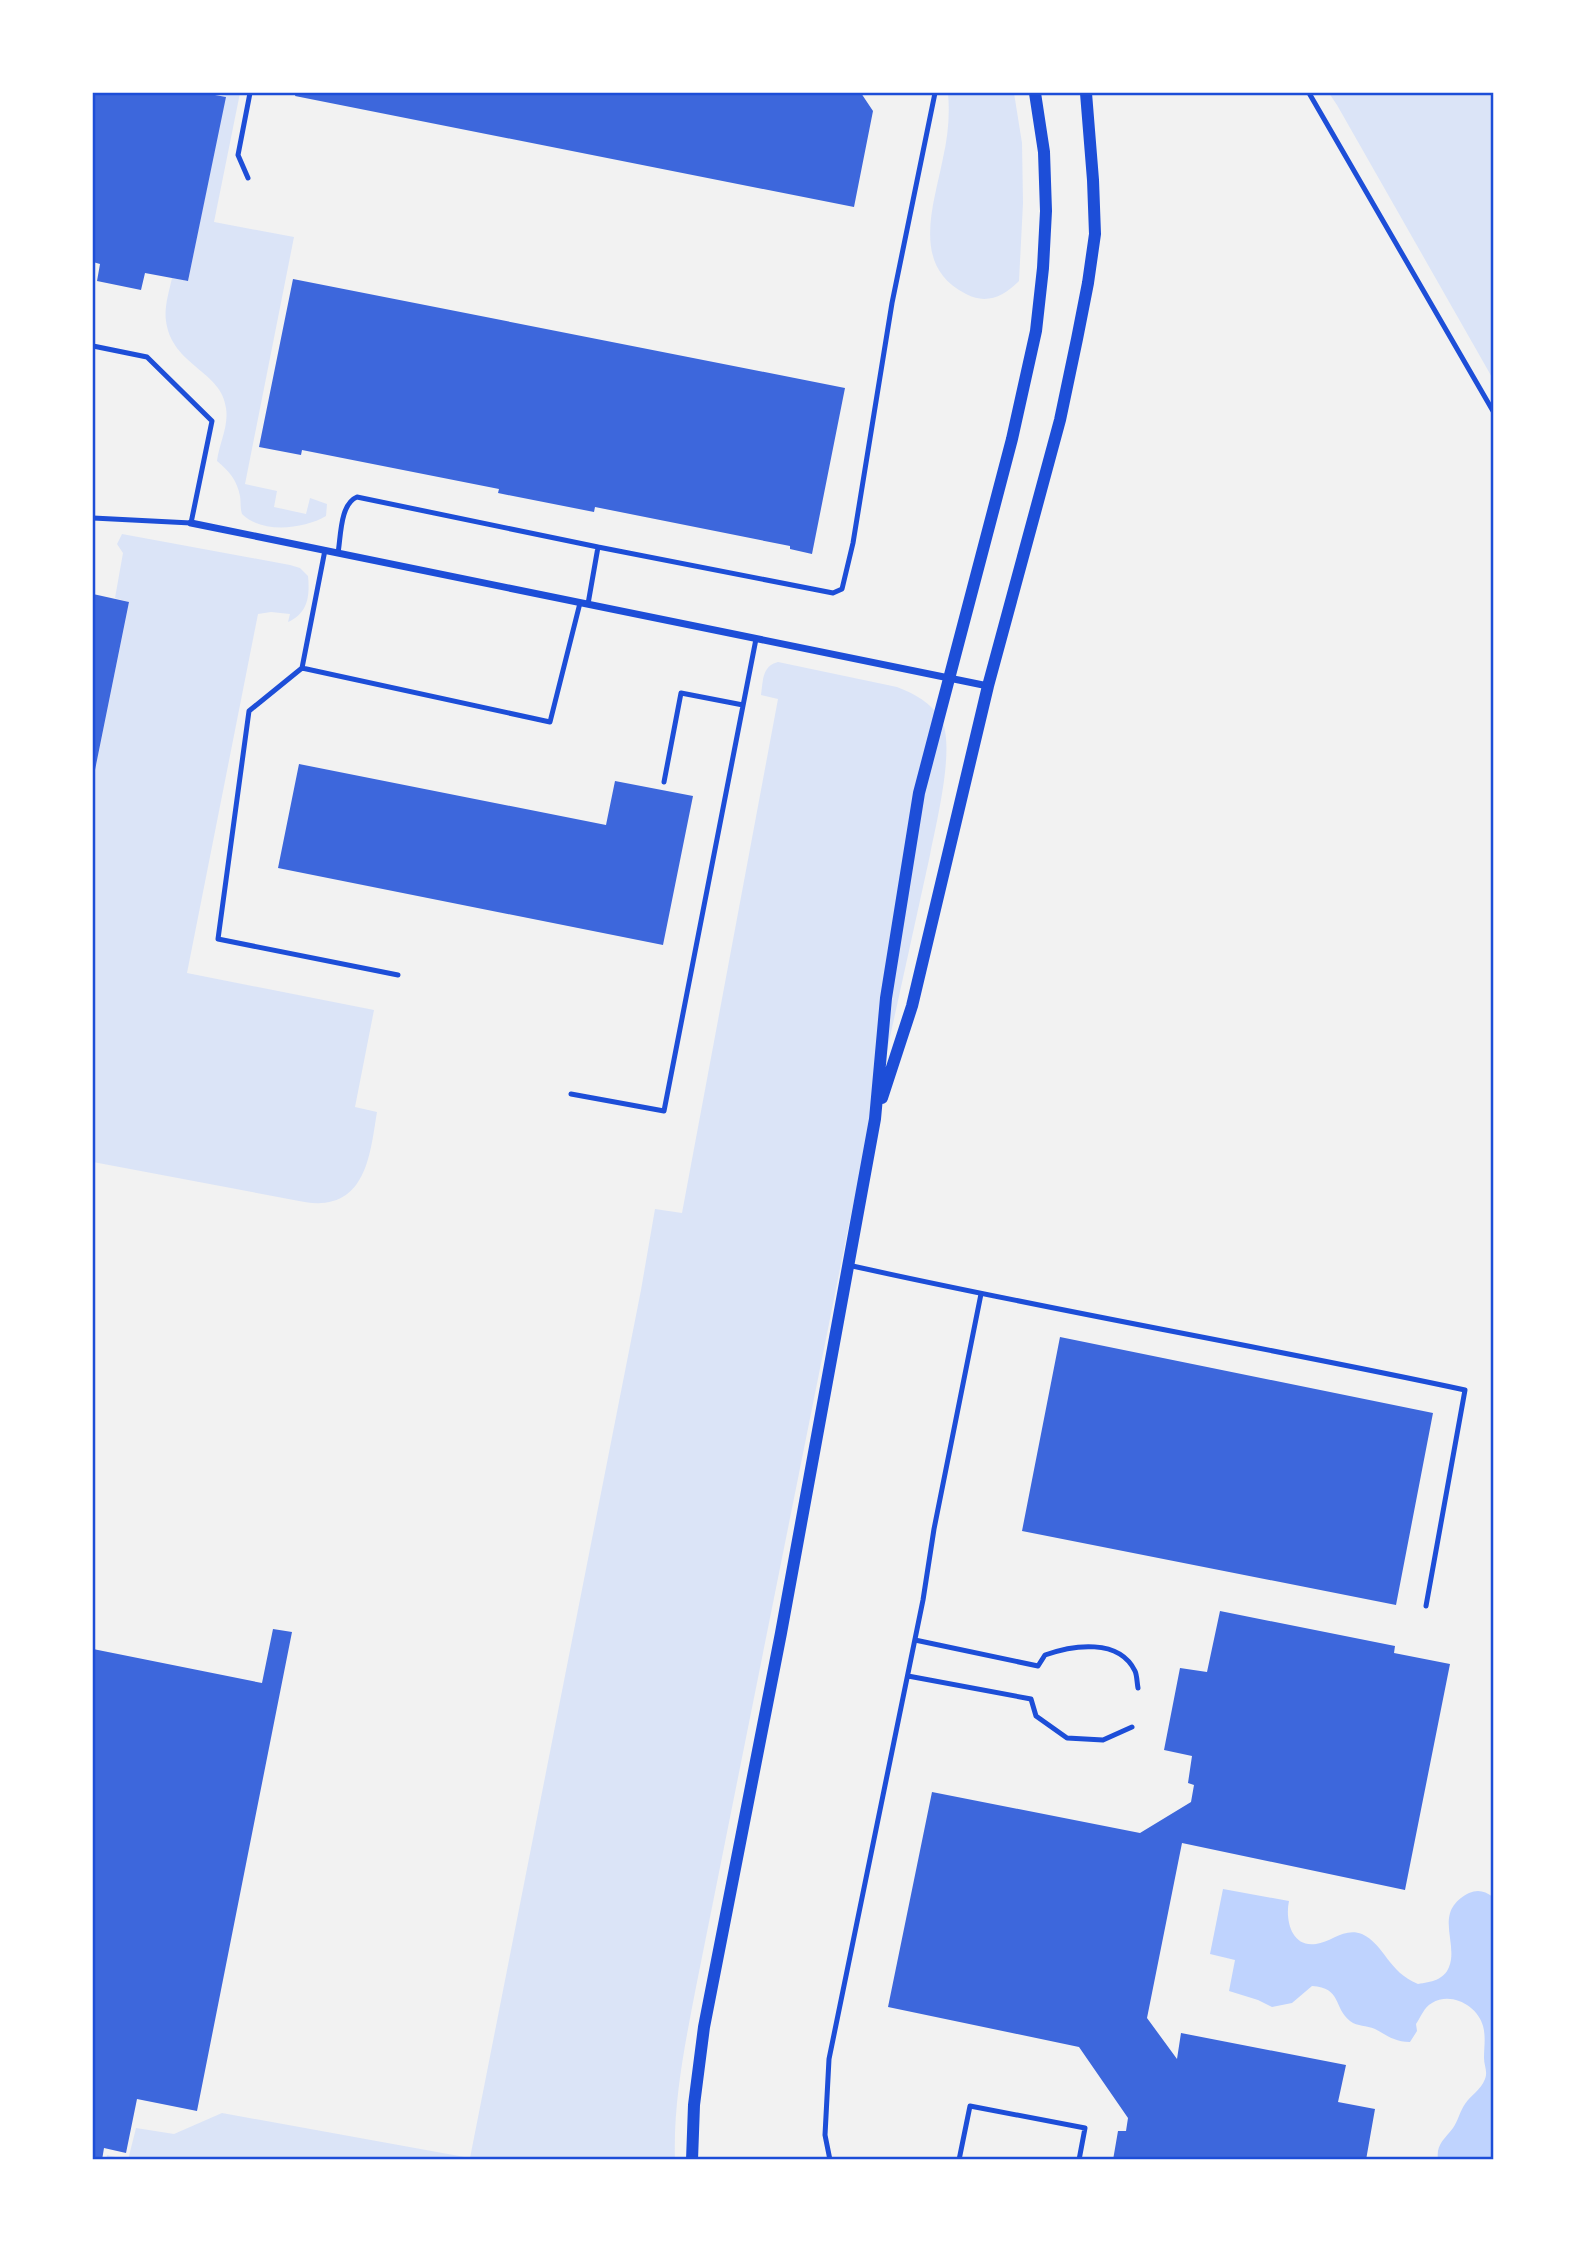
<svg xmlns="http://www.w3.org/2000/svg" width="1586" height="2253" viewBox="0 0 1586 2253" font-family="Figtree,sans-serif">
	<rect width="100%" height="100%" fill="#f2f2f2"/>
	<path fill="#dbe4f7" d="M226 93H240L214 222 294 237 245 484 277 491 274 507 306 514 310 498 327 504 326 516C304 529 262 534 242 514 240 508 241 502 240 496 237 480 229 471 217 461 219 444 229 426 226 408 222 371 172 366 166 321 164 307 169 292 172 278L188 281Z
		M948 93H1014L1022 143 1023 203 1019 281C1004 296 987 305 966 294 910 266 934 205 943 158 948 136 950 115 948 93Z
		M1329 93H1493V379L1337 105Z
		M122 534 290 565 300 568 308 576C310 596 308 613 288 622L290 614 271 612 258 614 187 973 374 1010 355 1107 377 1112C371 1147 368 1201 321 1203 314 1204 306 1202 299 1201L93 1162V781L129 602 115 598 123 553 117 544Z
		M778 662 897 687C915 694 930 702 941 719 956 745 936 824 930 855L850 1219 696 1987C685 2044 673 2102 675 2160H106L107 2155 128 2160 136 2128 174 2134 222 2113 470 2158 641 1290 655 1209 682 1213 778 699 761 695C763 681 762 666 778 662Z"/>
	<path fill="#bfd3fe" d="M1223 1889 1289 1901C1285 1919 1291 1948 1316 1944 1331 1942 1345 1927 1362 1934 1385 1945 1388 1972 1418 1984 1431 1982 1444 1980 1449 1967 1459 1942 1432 1912 1469 1893 1478 1889 1485 1891 1493 1897V2160H1438C1436 2144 1444 2140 1453 2128 1458 2121 1460 2111 1465 2104 1471 2095 1481 2090 1485 2079 1488 2071 1484 2066 1484 2058 1484 2047 1486 2037 1483 2026 1478 2006 1451 1991 1432 2003 1424 2007 1421 2017 1416 2024L1417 2031 1410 2042C1395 2042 1388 2036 1375 2029 1366 2025 1358 2027 1350 2021 1333 2007 1342 1988 1312 1986L1292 2003 1272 2007 1258 2000 1229 1991 1235 1960 1210 1954Z"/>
	<path fill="#3d67dc" d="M93 93H204L226 97 188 281 145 273 141 290 97 281 100 264 93 262Z
		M296 93H861L873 111 854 207 295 96Z
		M293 279 845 388 812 554 790 549V546L595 507 594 512 498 493 499 489 302 450 301 455 259 447Z
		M93 594 129 602 94 775H93Z
		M299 764 606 825 615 781 693 796 663 945 278 868Z
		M1060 1337 1433 1413 1396 1605 1022 1531Z
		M1220 1611 1395 1646 1394 1653 1450 1664 1405 1890 1182 1843 1147 2018 1177 2059 1181 2033 1346 2065 1338 2102 1375 2109 1366 2160H1113L1118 2131H1126L1128 2118 1079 2047 888 2007 932 1792 1140 1833 1191 1802 1194 1785 1188 1783 1192 1756 1164 1750 1180 1668 1207 1672Z
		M273 1629 292 1632 197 2111 137 2099 126 2153 104 2148 102 2160H93V1649L262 1683Z"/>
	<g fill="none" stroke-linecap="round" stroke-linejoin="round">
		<path stroke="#1d4ed8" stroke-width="5" d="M1309 93 1493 411
			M248 178 238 155 250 93
			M93 346 147 357 212 421 191 523 93 518
			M325 550 302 668 550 722 580 603
			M338 553C341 536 340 504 357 497L598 547
			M588 604 598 547 833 593 842 589 853 543 892 303 935 93
			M302 668 249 711 218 939 398 975
			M664 782 681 693 743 705
			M571 1094 664 1111 756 639
			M848 1265C1053 1311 1260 1346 1465 1390L1426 1606
			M915 1640 1038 1666 1045 1655C1073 1645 1119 1638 1135 1671 1137 1675 1137 1683 1138 1688
			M908 1676 1031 1699 1036 1716 1067 1738 1103 1740 1132 1727
			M830 2160 825 2135 829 2059 923 1600 934 1529 981 1294
			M959 2160 970 2106 1085 2128 1079 2160"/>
		<path stroke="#1d4ed8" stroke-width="7" d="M191 523 988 686"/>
		<path stroke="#1d4ed8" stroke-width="12" d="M882 1098 912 1006 988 686 1060 420 1077 339 1088 283 1095 234 1093 180 1086 93
			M692 2160 694 2105 704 2027 781 1633 875 1119 886 998 919 793 1012 439 1036 331 1043 268 1046 211 1044 152 1035 93"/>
	</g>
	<rect width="1586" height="2253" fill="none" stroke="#ffffff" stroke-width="189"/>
	<rect x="94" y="94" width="1398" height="2064" fill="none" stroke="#1d4ed8" stroke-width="2.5"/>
</svg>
